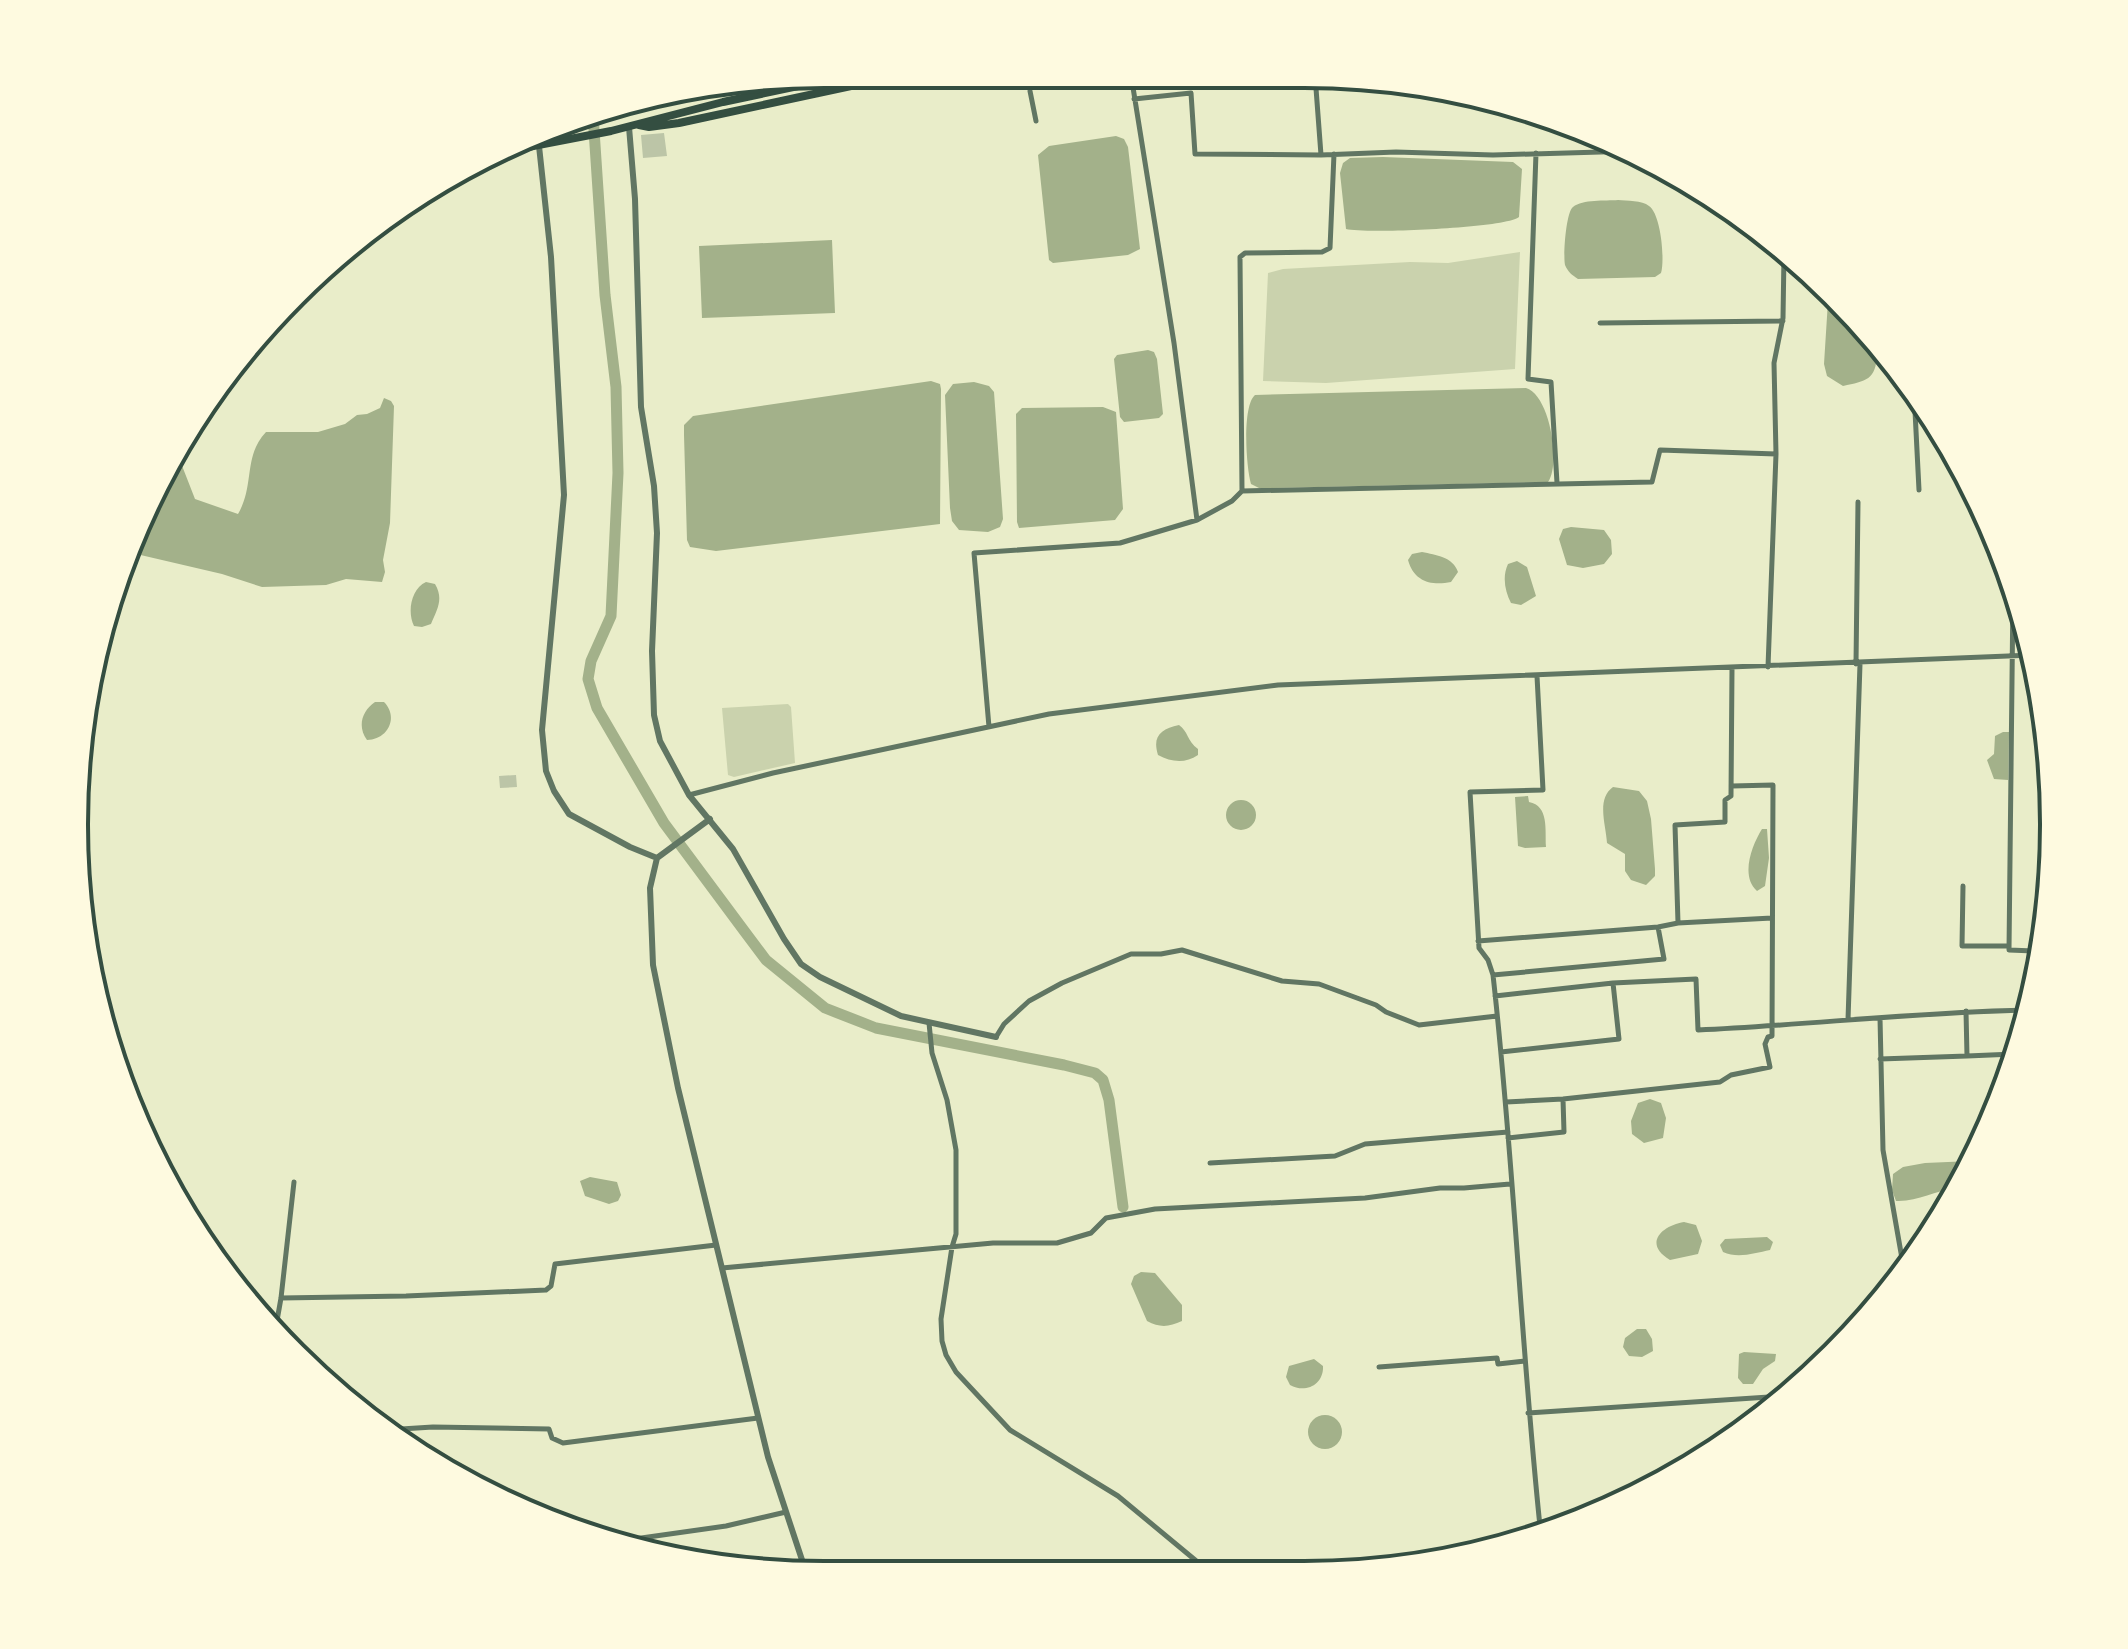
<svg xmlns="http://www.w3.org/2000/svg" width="2128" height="1649" viewBox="0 0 2128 1649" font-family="'Exo 2',sans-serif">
	<rect width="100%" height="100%" fill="#e9edc9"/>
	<path fill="#cad2ad" d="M1520 252 1515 369 1326 383 1263 381 1268 273 1283 269 1410 262 1448 263Z
		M788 704 791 707 795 763 734 777 728 775 722 708Z"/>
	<path fill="#a3b18a" d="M1116 136 1124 139 1128 147 1140 249 1128 255 1053 263 1049 260 1038 155 1049 146Z
		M1383 157 1513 162 1522 169 1519 217C1507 228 1366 234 1346 229L1340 173 1343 163 1350 158Z
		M1618 200C1627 201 1642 200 1649 206 1661 214 1665 260 1661 273L1655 277 1578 279C1572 275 1568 272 1565 265 1563 256 1566 212 1573 207 1583 199 1605 201 1618 200Z
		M832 240 835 313 702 318 699 246Z
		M1828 301 1877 354C1876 380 1866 381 1843 386L1827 376 1824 364Z
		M1148 350 1154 352 1157 359 1163 414 1159 418 1124 422 1120 417 1114 359 1117 355Z
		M931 381 940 384 941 389 940 524 716 551 690 547 687 540 684 435V425L693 416Z
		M974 382 989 386 994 392 1003 519 1000 527 988 532 959 530 952 521 950 508 945 395 953 384Z
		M1526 388C1550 395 1561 464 1548 482L1272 488H1259L1251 484C1246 467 1242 406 1255 395Z
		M384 398 391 401 394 406 390 523 383 560 385 572 382 582 346 579 326 585 262 587 222 574 132 553 173 452 179 458 195 499 238 514C255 485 243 456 266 432H318L345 424 357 415 367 414 380 408Z
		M1103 407 1116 412 1123 509 1115 520 1019 528 1017 522 1016 414 1022 408Z
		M1571 527 1604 530 1611 540 1612 554 1604 564 1583 568 1567 565 1559 539 1563 529Z
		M1422 552C1436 555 1453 557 1458 572L1451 582C1432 586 1414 582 1408 560L1412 554Z
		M1517 561 1527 567 1536 596 1521 605 1511 603C1505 591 1502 577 1508 564Z
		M426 582 435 584C444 599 437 610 431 624L422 627 414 626C407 612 411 589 426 582Z
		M375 702H384C399 717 388 740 367 740 357 726 362 711 375 702Z
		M1179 725C1188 731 1187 741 1198 749V755C1185 764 1171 762 1158 755 1152 736 1161 729 1179 725Z
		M2003 732H2009L2008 780 1994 779 1987 760 1994 754 1995 736Z
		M1613 787 1639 791 1647 801 1651 819 1655 869V876L1646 885 1631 880 1625 871V854L1607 843C1606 825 1596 799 1613 787Z
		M1528 796 1529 802C1549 806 1545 829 1546 847L1525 848 1518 846 1515 797Z
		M1226 815a15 15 0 1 1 30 0a15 15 0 1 1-30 0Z
		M1762 829H1767L1769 858 1765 886 1757 891C1740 876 1752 845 1762 829Z
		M1650 1099 1661 1103 1666 1118 1663 1138 1644 1143 1632 1134 1631 1121 1638 1103Z
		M1971 1161 1956 1189C1934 1190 1918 1202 1896 1201L1892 1190 1893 1174 1903 1167 1925 1163Z
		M590 1177 617 1182 621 1195 618 1201 609 1204 585 1196 580 1181Z
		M1684 1222 1696 1225 1702 1241 1698 1254 1670 1260C1643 1244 1661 1226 1684 1222Z
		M1767 1237 1773 1242 1770 1250C1755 1253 1738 1259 1723 1252L1720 1245 1725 1239Z
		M1141 1272 1155 1273 1182 1305V1321C1169 1327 1160 1328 1147 1321L1131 1284 1134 1276Z
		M1637 1329H1646L1652 1339 1653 1351 1642 1357 1629 1356 1623 1347 1625 1338Z
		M1744 1352 1776 1354 1775 1361 1763 1369 1753 1384H1743L1738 1378 1739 1354Z
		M1314 1359 1323 1366C1324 1384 1306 1394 1290 1385L1286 1377 1289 1366Z
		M1308 1432a17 17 0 1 1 34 0a17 17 0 1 1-34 0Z"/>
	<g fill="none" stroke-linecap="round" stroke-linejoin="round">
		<path stroke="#a3b18a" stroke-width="11" d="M593 115 605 295 616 387 618 473 611 616 591 661 588 679 597 708 664 823 745 932 766 960 825 1008 876 1028 1064 1065 1095 1073 1103 1080 1109 1100 1123 1207"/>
	</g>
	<path fill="#bcc5a7" d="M664 133 667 156 643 158 641 135Z
		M516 775 517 787 500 788 499 776Z"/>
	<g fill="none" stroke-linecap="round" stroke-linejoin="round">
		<path stroke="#617663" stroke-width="5" d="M1131 75 1174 343 1197 520
			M1315 75 1321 155 1396 152 1493 155 1635 151
			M1030 91 1036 121
			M1134 99 1191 93 1195 154 1321 155
			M1536 153 1528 379 1551 382 1557 483
			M1600 323 1783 321
			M1919 490 1915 411 1916 404 1920 400
			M1242 491 1652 482 1660 450 1776 454
			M2013 591 2009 950 2035 951 2038 976
			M1856 664 1858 502
			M1768 667 1776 454 1774 363 1783 318 1784 255
			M1537 676 1543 790 1470 792 1479 948 1488 960 1493 975C1514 1161 1521 1349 1541 1536
			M989 727 974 553 1120 543 1197 520 1232 501 1242 491 1240 257 1245 253 1322 252 1330 248 1334 154
			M689 795 773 773 1049 714 1278 685 2033 655
			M1963 886 1962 946H2009
			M1678 923 1675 825 1725 822V800L1731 796 1732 669
			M1478 941 1658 927 1678 923 1772 918
			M1493 975 1664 959 1658 927
			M1495 996 1613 983
			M1966 1011 1967 1056 2014 1054
			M1880 1018 1883 1150 1904 1270
			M1848 1020 1860 664
			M929 1023 932 1053 947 1100 956 1150V1234L952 1247 941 1319 942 1341 946 1355 956 1372 1010 1430 1118 1496 1206 1569
			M996 1037 1004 1024 1029 1001 1062 983 1131 954H1161L1182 950 1282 981 1319 984 1376 1005 1386 1012 1419 1025 1497 1016
			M1501 1052 1619 1039 1613 983 1696 979 1698 1030C1808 1025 1917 1012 2028 1010
			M1880 1059 1967 1056
			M1506 1102 1563 1099 1720 1082 1731 1075 1770 1067 1765 1044 1768 1037 1772 1036 1773 785 1732 786
			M1508 1138 1564 1132 1563 1099
			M1210 1163 1335 1156 1365 1144 1508 1132
			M722 1268 993 1243H1057L1091 1233 1106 1218 1155 1209 1365 1198 1440 1188H1464L1510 1184
			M281 1298 406 1296 546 1290 551 1286 555 1264 716 1245
			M275 1332 281 1298 294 1182
			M1379 1367 1497 1358 1498 1364 1525 1361
			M1528 1413 1784 1396
			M385 1430 433 1427 549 1429 552 1438 563 1443 758 1418
			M613 1542 726 1526 786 1512"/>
		<path stroke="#617663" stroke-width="6" d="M629 127 635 199 641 407 654 486 657 533 652 651 654 715 660 741 689 795 733 849 784 939 801 964 820 977 901 1016 996 1037
			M539 146 551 257 564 495 542 730 546 771 554 791 569 814 630 847 657 858 650 888 653 965 678 1088 768 1457 805 1569
			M657 858 710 819"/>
		<path stroke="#344e41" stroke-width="8" d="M639 125 649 127 679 123 907 74
			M503 152 611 131 723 102 855 74"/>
	</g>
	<path d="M0 0H2128V1649H0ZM824 88H1304A736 736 0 0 1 2040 824V825A736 736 0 0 1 1304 1561H824A736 736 0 0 1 88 825V824A736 736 0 0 1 824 88Z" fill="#fefae0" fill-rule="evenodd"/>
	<path fill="none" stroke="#344e41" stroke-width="4" d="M824 88H1304A736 736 0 0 1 2040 824V825A736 736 0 0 1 1304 1561H824A736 736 0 0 1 88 825V824A736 736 0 0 1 824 88Z"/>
</svg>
